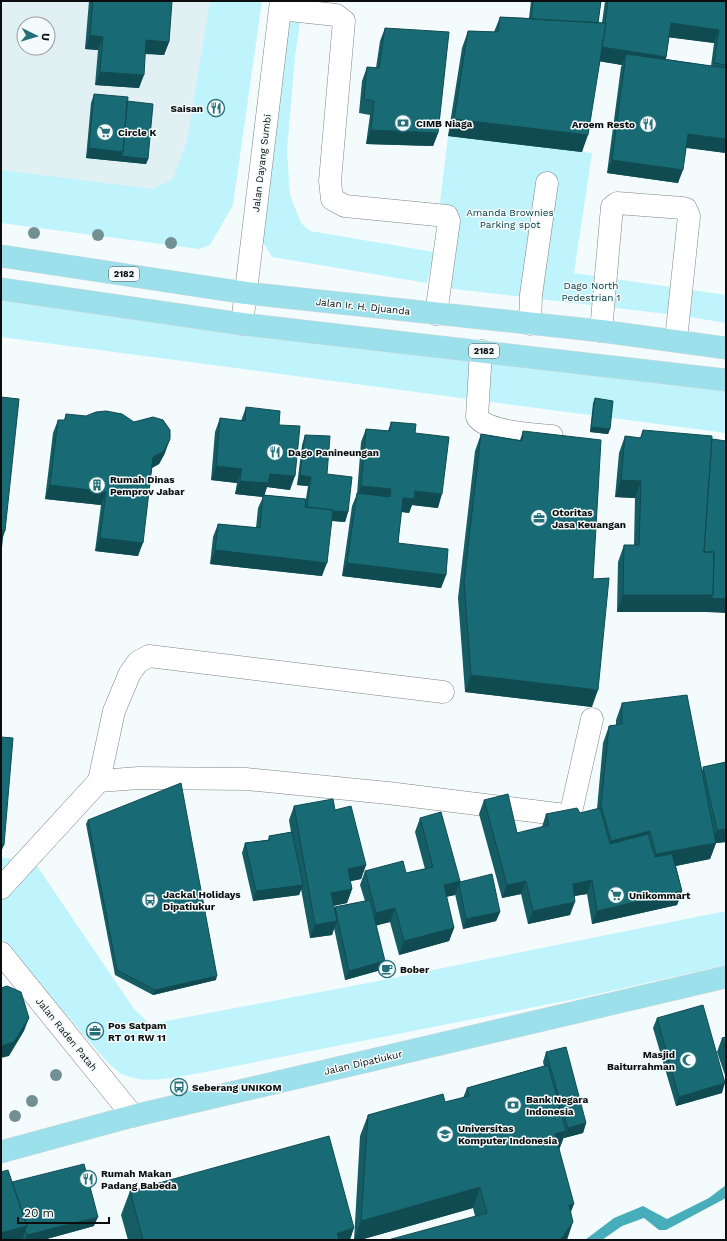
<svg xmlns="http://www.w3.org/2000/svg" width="727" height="1241" viewBox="0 0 727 1241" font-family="'Work Sans',sans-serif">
	<rect width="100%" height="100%" fill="#f4fbfc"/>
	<path fill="#e1f1f3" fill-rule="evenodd" d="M1 1H243L213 203 1 194ZM24 24H48V48H24Z"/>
	<path fill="#bff4fc" d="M210 1H262L233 205 210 245 199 249 184 247 1 223V170L153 189 173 179 187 141Z
		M273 1H303L295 56 287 150 290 195 301 223 310 231 434 252 448 136 592 153 574 273 726 295V323L684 316 429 286 433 259 427 283 272 257 260 237 250 202 252 146 260 81Z
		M1 296 726 391V433L1 337Z
		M1 857 35 863 134 1009 150 1024 368 983 726 911V965L580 998 200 1073C175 1077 144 1086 120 1073 116 1070 112 1066 108 1063L1 939Z"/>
	<path fill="#48adbb" d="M726 1185V1198L666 1230H659L644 1218 622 1226 602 1240H585L614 1218 643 1206 667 1219 709 1198Z"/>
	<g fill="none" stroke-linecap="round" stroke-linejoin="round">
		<g stroke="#7f8485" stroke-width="23">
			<path id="minor" d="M280 9 336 15 344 21 330 181 332 199 345 206 447 216 449 221 436 314
				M242 324 281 1
				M530 324 531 295 547 183
				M601 331 612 207 617 203 682 208 686 209 689 216 676 340
				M481 351 477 417C489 433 533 434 552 436
				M99 781 139 778 246 779 388 793 565 815 571 812 592 719
				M1 888 99 781 114 711 130 673 138 662 149 656 443 692
				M1 953 133 1116"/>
		</g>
		<g stroke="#d8d8d8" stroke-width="23">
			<path id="major" d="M1 256 246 293 601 331 726 348
				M1 289 242 324 726 380
				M1 1152 133 1116 726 977"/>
		</g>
		<use href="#minor" stroke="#fff" stroke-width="22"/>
		<use href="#major" stroke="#9ce0eb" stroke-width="22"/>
	</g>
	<g fill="#729094">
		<circle cx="34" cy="233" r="6"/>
		<circle cx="98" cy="235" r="6"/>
		<circle cx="171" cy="243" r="6"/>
		<circle cx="56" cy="1075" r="6"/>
		<circle cx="32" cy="1101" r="6"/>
		<circle cx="15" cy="1116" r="6"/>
	</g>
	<path fill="#155c65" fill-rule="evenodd" d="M89 1H172L169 42 164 55 145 54 139 88 95 85 98 50 85 49Z
		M531 1H601L598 23H602L605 1H726V153L686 148 678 183 607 173 621 67 622 65 600 61 582 152 448 136 462 48 468 31 494 32 500 17 529 18ZM669 37 714 43 711 66 666 59Z
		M385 28 438 133 433 146 366 144 370 115 359 113 362 81 367 67 376 68 380 41Z
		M94 94 127 101 148 159 146 164 86 158 91 103Z
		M595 398 610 429 608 434 590 432 593 403Z
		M246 407 279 425 290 490 267 487 264 495 306 499 308 486 297 485 302 445 305 435 348 512 345 522 331 521 322 576 210 564 213 537 218 524 256 528 258 508 263 497 235 494 237 483 211 480 215 432 220 418 241 421Z
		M66 414 165 453 159 464 152 468 138 556 95 551 101 505 45 499 53 433 58 420H64Z
		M391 422 415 433 438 508 412 505 409 513 401 512 398 543 446 575 441 588 342 576 352 506 357 494 361 442 366 429 388 431Z
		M643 430 706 612H617L618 562 624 545H634L635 498 615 497 619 453 625 436 640 438Z
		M523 431 593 579 592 707 465 692 458 598 475 451 481 434 520 440Z
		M622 703 702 771 703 767 726 762V842L716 843 710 859 676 866 682 891 677 905 592 924 587 894 574 896 570 915 528 924 521 894 502 898 479 814 484 800 517 833 542 827 546 814 580 813 597 809 603 743 609 726 616 725V720Z
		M294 806 335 810 366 865 361 879 350 881 352 889 347 903 334 906V909L335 907 365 901 360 885 365 871 406 873 425 869 415 832 420 818 460 881 500 912 496 921 463 929 455 894V895L446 897 454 928 449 941 399 955 390 922 376 925 381 970 345 980 334 928 332 935 310 938 301 889 299 895 253 901 242 853 245 843 268 840 269 836 291 832 289 820Z
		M88 820 216 980 153 995 115 975 86 824Z
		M657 1018 722 1093 676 1106 653 1028Z
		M726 1037V1078L717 1052 722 1038Z
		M546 1052 586 1123 583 1133 564 1138V1137L559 1150 571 1213 475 1216 473 1208 360 1240H354L360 1136 368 1115 445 1102 463 1098 467 1088 544 1066 543 1062Z
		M12 1182 94 1226 43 1240H22V1239L20 1240H1Z
		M130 1191 350 1240H128L121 1215Z"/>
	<path fill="#114b52" d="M671 23 719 30 714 43 666 37Z
		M90 35 103 37 98 50 85 49Z
		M146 40 169 42 164 55 141 53Z
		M602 47 666 57 662 70 626 54 622 65 597 61Z
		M100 72 144 75 139 88 95 85Z
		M454 119 588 135 582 152 448 136Z
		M371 130 438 133 433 146 366 144Z
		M688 134 726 139V153L683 147Z
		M89 148 123 152 148 159 146 164 86 158Z
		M612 160 683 170 678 183 607 173Z
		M591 427 610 429 608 434 590 432Z
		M170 439 165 453 159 464 148 470 153 457Z
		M216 466 242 469 237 483 211 480Z
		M270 474 295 476 290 490 267 487 264 497 263 495V497L235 494 240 481Z
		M300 475 311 477 308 486 297 485Z
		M621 480 641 481 635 498 615 497Z
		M50 485 106 492 101 505 45 499Z
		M361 486 391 489 386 503 356 500Z
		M415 491 442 494 438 508 412 505 409 513 398 511 403 498Z
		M306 509 348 512 345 522 303 518Z
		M1 530 5 531 1 543Z
		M100 538 143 543 138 556 95 551Z
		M215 550 327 563 322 576 210 564Z
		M347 563 446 575 441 588 342 576Z
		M623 595H713L726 599V613L706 612H617Z
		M471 675 598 690 592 707 465 692Z
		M726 829V842L716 843 710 859 650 871 656 854 712 843 717 830Z
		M650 831 643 848 605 858 611 841Z
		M1 844 4 845 1 852Z
		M366 865 361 879 343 883 348 869Z
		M592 880 587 894 568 897 573 884Z
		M460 881 455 895 439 898 444 885Z
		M526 881 521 894 502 898 507 885Z
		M303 885 299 895 253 901 256 891Z
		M352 889 347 903 326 907 331 893Z
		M682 891 677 905 592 924 597 911Z
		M575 902 570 915 528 924 533 911Z
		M395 908 390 922 371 927 376 913Z
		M500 912 496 921 463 929 466 919Z
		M337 921 332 935 310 938 315 925Z
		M454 928 449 941 399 955 404 941Z
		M385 961 381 970 345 980 349 971Z
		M217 976 216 980 153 995 155 990Z
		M29 1018 24 1031 9 1056 1 1058V1046Z
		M725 1083 722 1093 676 1106 679 1097Z
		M586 1123 583 1133 564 1138 568 1128Z
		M566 1131 558 1152 555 1134Z
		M480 1187 473 1208 360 1240H354L361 1221Z
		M574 1204 566 1225 569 1205Z
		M98 1217 94 1226 43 1240H25L27 1235Z
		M573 1222 567 1240H560Z
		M27 1226 22 1239 20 1240H1V1233Z
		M354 1228 350 1240H334L337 1233Z"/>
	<path fill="#186b75" stroke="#114b52" d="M93 1H172L169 42 146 40 144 75 100 72 103 37 90 35Z
		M533 1H601L598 23 531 19Z
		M608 1H726V65L714 63 719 30 671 23 666 57 602 47 606 23H605Z
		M500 17 606 23 588 135 454 119 468 31 498 32Z
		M385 28 449 32 438 133 371 130 374 101 364 99 367 67 379 68Z
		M626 54 726 68V139L688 134 683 170 612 160Z
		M94 94 128 97 123 152 89 148Z
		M127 101 153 104 148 159 121 156 123 152Z
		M1 397 19 399 5 531 1 530Z
		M595 398 613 401 610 429 591 427Z
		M246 407 280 411 279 425 300 426 295 476 270 474 268 483 240 481 242 469 216 466 220 418 245 421Z
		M106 411 122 414 134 422 153 417 163 420 170 430V439L164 451 153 457 143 543 100 538 106 492 50 485 58 420H65L66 414 86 416 96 412Z
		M391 422 416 424 415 433 449 437 442 494 415 491 414 499 403 498 398 543 448 549 446 575 347 563 357 493 390 497 391 489 361 486 366 429 390 431Z
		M643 430 712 436 704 552H714L713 595H623L624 545H639L641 481 621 480 625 436 641 438Z
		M523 431 601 440 593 579 609 578 598 690 471 675 464 582 481 434 522 441Z
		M305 435 330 436 327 474 352 477 348 512 333 511V510L307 507 311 477 300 475Z
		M712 439 726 441V599L711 598 713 595 714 552H704Z
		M263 495 306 499 305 507 333 510 327 563 215 550 218 524 260 528Z
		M1 532H3L1 553Z
		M687 695 716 843 656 854 650 831 611 841 601 805 609 726 622 724V703Z
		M1 737 13 738 4 845 1 844Z
		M726 762V829L717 830 703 767Z
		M181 783 217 976 155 990 117 970 88 820Z
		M508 794 517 833 549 825 546 814 577 808 580 813 600 808 610 844 648 834 655 857 672 854 682 891 597 911 592 880 573 884 575 902 533 911 526 881 507 885 484 800Z
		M333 799 335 810 351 806 366 865 348 869 352 889 331 893 337 921 315 925 294 806Z
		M441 812 460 881 444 885 454 928 404 941 395 908 376 913 365 871 403 861 406 873 433 867 420 818Z
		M292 832 303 885 256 891 245 843 270 840 269 836Z
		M492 874 500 912 466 919 459 884 460 882Z
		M370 900 385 961 349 971 335 907Z
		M7 986 21 992 29 1018 14 1042 1 1046V988Z
		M703 1005 725 1083 679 1097 657 1018Z
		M726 1037V1049L722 1038Z
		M566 1047 586 1123 568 1128 546 1052Z
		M548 1065 566 1131 555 1134 574 1204 569 1205 573 1222 560 1240H388L487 1213 480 1187 361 1221 368 1115 443 1094 445 1102 469 1096 467 1088Z
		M329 1136 354 1228 337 1233 339 1240H143L130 1191Z
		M84 1164 98 1217 27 1235 25 1230 27 1226 12 1182Z
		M8 1170 27 1226 1 1233V1172Z"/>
	<defs>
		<g id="restaurant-ring" transform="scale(0.9)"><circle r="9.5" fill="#f4fbfc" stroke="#266f79" stroke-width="1.5"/><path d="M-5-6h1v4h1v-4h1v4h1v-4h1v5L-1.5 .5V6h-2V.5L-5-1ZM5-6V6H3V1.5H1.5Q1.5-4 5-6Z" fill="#266f79"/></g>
		<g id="bank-ring" transform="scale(0.9)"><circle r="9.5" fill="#f4fbfc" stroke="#266f79" stroke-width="1.5"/><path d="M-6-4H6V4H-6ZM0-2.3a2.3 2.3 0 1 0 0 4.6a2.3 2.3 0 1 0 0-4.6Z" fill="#266f79"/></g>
		<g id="supermarket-ring" transform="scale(0.9)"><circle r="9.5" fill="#f4fbfc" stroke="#266f79" stroke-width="1.5"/><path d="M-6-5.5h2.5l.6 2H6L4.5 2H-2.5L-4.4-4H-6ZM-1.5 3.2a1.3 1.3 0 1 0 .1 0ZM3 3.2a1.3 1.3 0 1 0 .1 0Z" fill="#266f79"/></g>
		<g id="building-ring" transform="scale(0.9)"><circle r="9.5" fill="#f4fbfc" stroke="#266f79" stroke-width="1.5"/><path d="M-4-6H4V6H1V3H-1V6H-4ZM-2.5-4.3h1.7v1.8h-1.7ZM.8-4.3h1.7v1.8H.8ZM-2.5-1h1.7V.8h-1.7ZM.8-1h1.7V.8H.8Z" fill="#266f79"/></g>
		<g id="office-ring" transform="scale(0.9)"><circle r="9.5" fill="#f4fbfc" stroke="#266f79" stroke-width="1.5"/><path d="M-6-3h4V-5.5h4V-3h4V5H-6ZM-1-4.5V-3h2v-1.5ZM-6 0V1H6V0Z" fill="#266f79"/></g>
		<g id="bus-ring" transform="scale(0.9)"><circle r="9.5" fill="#f4fbfc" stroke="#266f79" stroke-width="1.5"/><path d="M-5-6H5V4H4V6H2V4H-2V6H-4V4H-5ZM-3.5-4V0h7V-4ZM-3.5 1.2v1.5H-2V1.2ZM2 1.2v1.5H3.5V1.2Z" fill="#266f79"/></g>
		<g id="cafe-ring" transform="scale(0.9)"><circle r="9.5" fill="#f4fbfc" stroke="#266f79" stroke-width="1.5"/><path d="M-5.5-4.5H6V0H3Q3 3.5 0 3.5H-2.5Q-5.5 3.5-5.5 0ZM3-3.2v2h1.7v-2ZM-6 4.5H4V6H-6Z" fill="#266f79"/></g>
		<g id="mosque-ring" transform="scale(0.9)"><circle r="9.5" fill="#f4fbfc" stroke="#266f79" stroke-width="1.5"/><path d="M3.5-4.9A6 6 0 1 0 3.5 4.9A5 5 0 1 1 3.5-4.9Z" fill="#266f79"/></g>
		<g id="university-ring" transform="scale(0.9)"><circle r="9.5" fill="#f4fbfc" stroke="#266f79" stroke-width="1.5"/><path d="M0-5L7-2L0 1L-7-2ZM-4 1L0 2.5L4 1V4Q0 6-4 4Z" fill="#266f79"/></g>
	</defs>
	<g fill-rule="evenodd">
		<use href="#restaurant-ring" x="216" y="108"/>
		<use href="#bank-ring" x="403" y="123"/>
		<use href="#restaurant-ring" x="648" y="124"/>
		<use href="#supermarket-ring" x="105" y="132"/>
		<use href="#restaurant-ring" x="275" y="452"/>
		<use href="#building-ring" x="97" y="485"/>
		<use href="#office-ring" x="539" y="518"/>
		<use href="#supermarket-ring" x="616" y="895"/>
		<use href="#bus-ring" x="150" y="900"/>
		<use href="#cafe-ring" x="387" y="969"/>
		<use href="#office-ring" x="95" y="1031"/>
		<use href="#mosque-ring" x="688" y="1060"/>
		<use href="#bus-ring" x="179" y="1087"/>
		<use href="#bank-ring" x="513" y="1105"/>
		<use href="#university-ring" x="445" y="1134"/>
		<use href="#restaurant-ring" x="88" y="1179"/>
	</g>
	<g text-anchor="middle" stroke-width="3" stroke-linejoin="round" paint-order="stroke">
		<g fill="#f4fbfc" stroke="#515455" stroke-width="1">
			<rect x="109" y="267" width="30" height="14" rx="3"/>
			<rect x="469" y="344" width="30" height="14" rx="3"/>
		</g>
		<g font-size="9" font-weight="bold" fill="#0b0d0e">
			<text x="124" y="277">2182</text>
			<text x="484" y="354">2182</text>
		</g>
		<g font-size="10" font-weight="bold" fill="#0b0d0e" stroke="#f4fbfc" text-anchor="start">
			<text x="203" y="112" text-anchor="end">Saisan</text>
			<text x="416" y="127">CIMB Niaga</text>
			<text x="635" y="128" text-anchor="end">Aroem Resto</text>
			<text x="118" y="136">Circle K</text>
			<text x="288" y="456">Dago Panineungan</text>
			<text x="110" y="483">Rumah Dinas<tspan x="110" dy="12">Pemprov Jabar</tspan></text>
			<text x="552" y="516">Otoritas<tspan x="552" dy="12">Jasa Keuangan</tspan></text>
			<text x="163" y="898">Jackal Holidays<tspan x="163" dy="12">Dipatiukur</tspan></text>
			<text x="629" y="899">Unikommart</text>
			<text x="400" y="973">Bober</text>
			<text x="108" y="1029">Pos Satpam<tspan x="108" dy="12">RT 01 RW 11</tspan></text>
			<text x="675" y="1058" text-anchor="end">Masjid<tspan x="675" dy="12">Baiturrahman</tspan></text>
			<text x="192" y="1091">Seberang UNIKOM</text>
			<text x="526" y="1103">Bank Negara<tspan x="526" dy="12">Indonesia</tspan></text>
			<text x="458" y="1132">Universitas<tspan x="458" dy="12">Komputer Indonesia</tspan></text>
			<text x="101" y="1177">Rumah Makan<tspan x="101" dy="12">Padang Babeda</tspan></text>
		</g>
		<g font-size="10" fill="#0b0d0e" stroke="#f4fbfc">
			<text transform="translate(261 163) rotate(-83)" y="4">Jalan Dayang Sumbi</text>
			<text transform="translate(363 306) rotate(6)" y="4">Jalan Ir. H. Djuanda</text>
			<text transform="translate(67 1034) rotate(51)" y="4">Jalan Raden Patah</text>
			<text transform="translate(363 1062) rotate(-13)" y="4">Jalan Dipatiukur</text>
		</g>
		<g font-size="10" fill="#07383f" stroke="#f4fbfc">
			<text x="510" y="216">Amanda Brownies<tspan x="510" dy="12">Parking spot</tspan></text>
			<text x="591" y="289">Dago North<tspan x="591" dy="12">Pedestrian 1</tspan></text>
		</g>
	</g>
	<rect width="727" height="1241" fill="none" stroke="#0b0d0e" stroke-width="4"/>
	<g transform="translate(36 36) rotate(95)"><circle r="19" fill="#f4fbfc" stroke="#979c9d"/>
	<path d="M0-3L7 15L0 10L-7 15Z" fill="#266f79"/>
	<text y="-6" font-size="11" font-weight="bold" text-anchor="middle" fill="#0b0d0e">U</text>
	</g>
	<path d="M18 1217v6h91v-6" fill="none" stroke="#0b0d0e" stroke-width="2"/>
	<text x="24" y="1217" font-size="12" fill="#0b0d0e" stroke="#f4fbfc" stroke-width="3" paint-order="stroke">20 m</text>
</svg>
